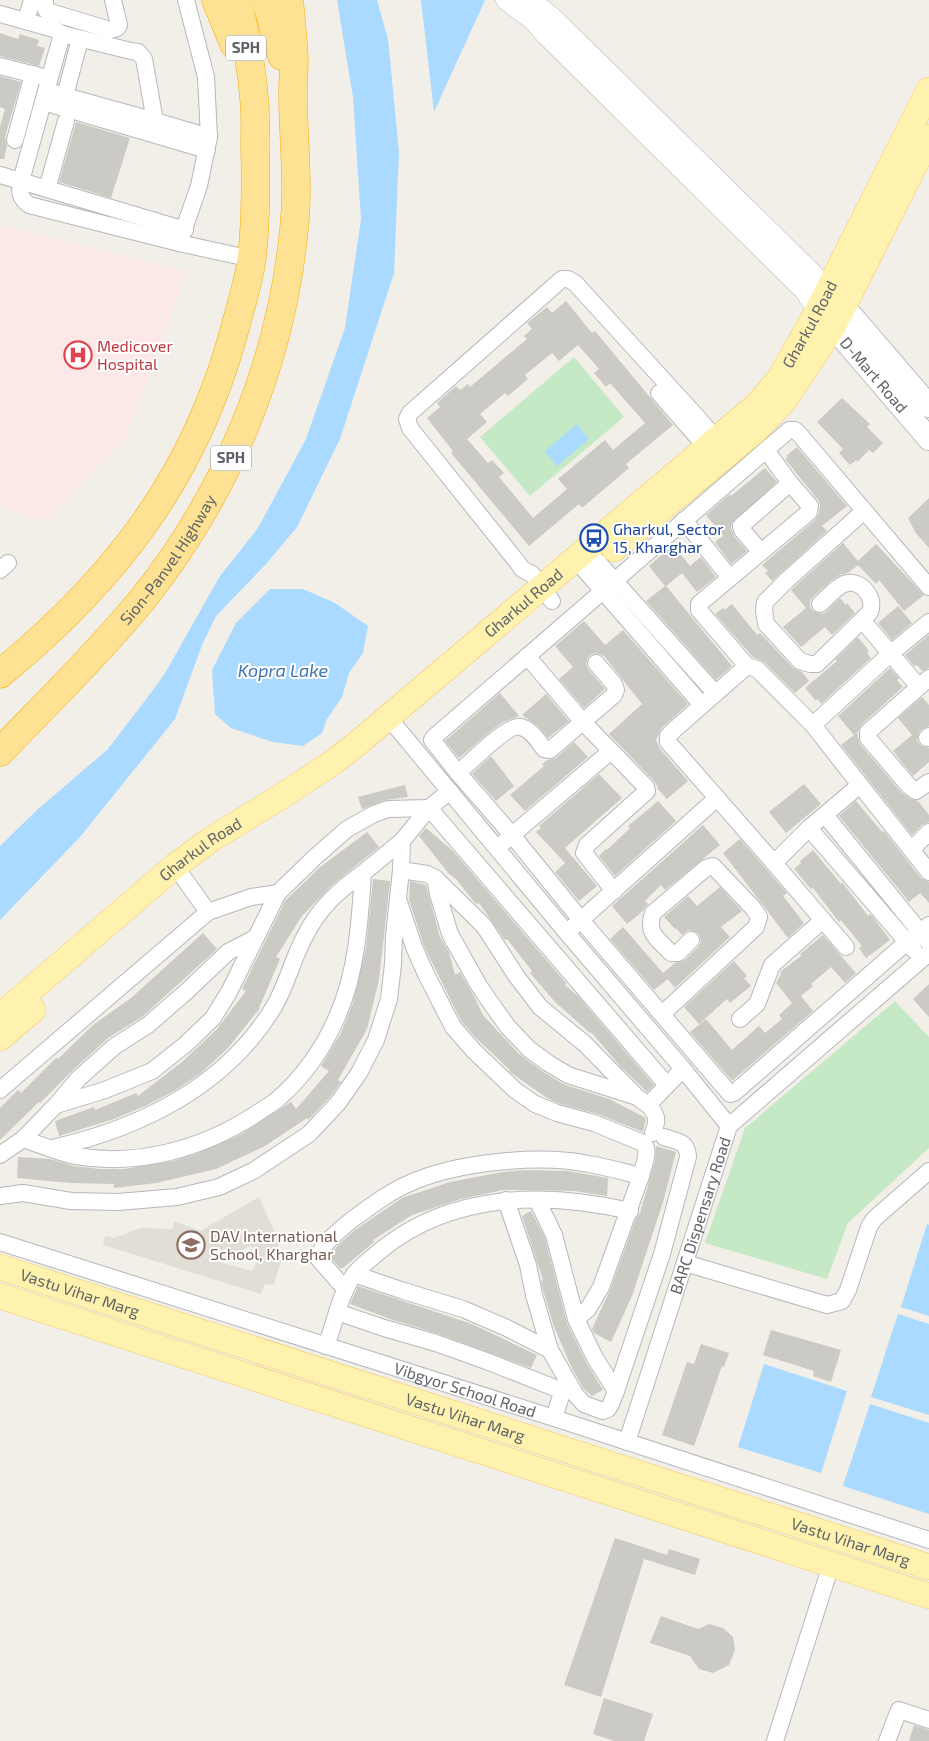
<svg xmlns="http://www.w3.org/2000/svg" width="929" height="1741" viewBox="0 0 929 1741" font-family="'Exo 2',sans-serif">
	<rect width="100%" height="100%" fill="#f1efe8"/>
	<path fill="#e1ded6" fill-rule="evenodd" d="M259 1197 277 1238 281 1260 274 1285 265 1284 261 1294 103 1245 105 1236 115 1238 140 1228 172 1229 174 1221 200 1231ZM250 1246 256 1250 257 1262 252 1271 219 1262 220 1255 224 1251 238 1253Z"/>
	<path fill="#fce8e6" d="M0 225 187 272 126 437 47 521 0 507Z"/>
	<path fill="#c5e8c5" d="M574 357 624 417 530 496 480 437Z
		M895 1001 929 1037V1148L848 1223 827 1279 705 1243 745 1128Z"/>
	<path fill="#aadaff" d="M337 0H377L388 39 399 152 394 273 340 439 297 527 266 564 216 616 202 645 175 719 80 837 0 920V846L38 809 107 750 141 706 164 675 220 576 258 528 306 439 345 328 361 219 353 97Z
		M421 0H485L434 112Z
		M577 424 589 439 557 466 545 451Z
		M270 589H303L335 603 368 626 363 653 349 673 342 697 327 719 322 733 303 746 273 742 231 728 215 714 212 670 236 623Z
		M927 1224 929 1225V1316L901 1307Z
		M898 1314 929 1324V1415L871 1397Z
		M764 1364 847 1391 821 1473 738 1447Z
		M870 1404 929 1423V1514L843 1486Z"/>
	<path fill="#cccac5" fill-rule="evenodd" d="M0 33 18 39 20 34 39 40 37 46 45 48 39 66 0 56Z
		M0 76 21 82 5 137 7 146 4 159H0V127L5 109 0 107Z
		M76 122 130 138 111 198 59 182Z
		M566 301 592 333 595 331 673 425 626 464 629 468 582 508 579 504 529 546 451 453 453 451 427 418 440 407 437 403 456 386 460 390 468 384 470 387 527 339 524 336 532 329 527 323 547 307 552 313ZM578 345 599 369 594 373 606 387 610 383 645 423 613 450 605 440 558 479 567 489 533 518 499 477 504 473 492 460 488 463 467 439 487 422 480 414 505 393 508 396 528 379 525 375 552 353 559 361Z
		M842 398 870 424 867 427 883 443 873 453 869 450 857 462 856 460 850 465 839 453 843 449 817 422Z
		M797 447 847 506 822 526 827 531 772 581 765 573 768 571 762 565 815 520 819 514 820 504 818 500 785 459 788 457 786 456Z
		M765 468 777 482 732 523 731 528 734 536 747 551 731 564 715 542 723 536 706 515 730 494 731 496Z
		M929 498V548L915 532 908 518Z
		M843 543 858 561 876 544 924 595 904 611 879 580 876 584 858 565 848 573 840 575 832 580 813 597 810 601V607L813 611 822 614 827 611 840 598 846 605 847 603 855 613 832 635 825 627 801 647 783 627 806 608 791 590Z
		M673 545 690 566 701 557 716 577 697 592 682 573 666 586 732 666 716 680 646 601 665 586 649 566Z
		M732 604 757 635 760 633 793 668 802 672 809 681 795 693 764 662 753 657 715 614 723 608 724 610Z
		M898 606 912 623 892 640 878 623Z
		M584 621 605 645 623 630 688 704 661 729 656 740 660 749 688 781 667 799 657 788 658 787 653 780 609 734 642 704 604 656 595 653 590 655 587 659 586 664 588 669 605 689 584 708 559 679 573 667 555 646Z
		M929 635V668L922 671 917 665 914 666 905 655Z
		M858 637 869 651 867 653 871 658 821 704 818 699 816 701 805 688 837 661 835 660Z
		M890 668 899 678 897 680 903 687 861 725 858 732 854 735 857 732 860 744 902 793 911 799 918 801 929 815V822L922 825 912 835 841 745 854 735 838 716Z
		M500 693 519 716 503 722 493 729 459 758 445 741Z
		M546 694 569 721 548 738 538 726 522 715Z
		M922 697 929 705V726L920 731 917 740 920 745 929 748V762L913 776 893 751 912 735 898 718Z
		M574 742 588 757 525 811 510 795 544 766 542 764 547 760 556 758Z
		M491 756 514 786 496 801 472 774Z
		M599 774 622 798 565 848 597 886 579 901 555 872 565 863 536 832 541 828 539 826Z
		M804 784 821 804 786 833 769 812Z
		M405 785 408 797 385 800 362 809 358 797Z
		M658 801 676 821 615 876 599 856 606 849 607 850 630 828 628 826Z
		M856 801 882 832 884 831 921 878 929 882V903L920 893 909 902 839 816Z
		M703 825 720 845 665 890 661 885 645 901 648 904 643 911 627 924 612 906Z
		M426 828 453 851 566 983 565 985 578 996 654 1085 647 1092 621 1067 591 1032 590 1033 555 1002 530 973 532 971 507 939 505 940 479 903 476 904 475 903 456 879 449 874 419 836Z
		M367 832 379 847 331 886 302 916 276 957 280 959 259 1008H260L228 1048 201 1073 174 1091 145 1106 114 1119 59 1136 55 1121 94 1107 95 1110 136 1093 138 1096 182 1062 217 1029 246 991 242 989 285 901 319 868Z
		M740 839 787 893 783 896 804 923 788 938 723 853Z
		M813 850 841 884 842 882 868 916 870 914 873 917 890 940 866 958 859 948 862 946 841 920 839 922 813 888 811 889 794 869 801 863 800 861Z
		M373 879 390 881 379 980 367 1029 338 1080 341 1082 330 1097 308 1120 307 1118 265 1146 216 1169 156 1183 114 1188V1184L71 1183 17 1178 18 1157 50 1159 74 1166 100 1169H124L173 1161 196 1154 240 1135 291 1102 296 1109 329 1071 321 1066 341 1033 353 1003 366 948Z
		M410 881 426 885 440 937 449 952 455 975 460 972 475 998 483 1015 518 1053 542 1071 563 1084 609 1099 646 1118 643 1132 598 1114 560 1104 547 1098 510 1072 509 1069 476 1038 461 1021 424 946 409 900Z
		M720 887 742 911 721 927 730 937 675 988 668 979 654 990 610 939 623 927 663 973 675 963 685 960 698 947 701 942 700 937 698 933 689 930 682 935 676 928 675 929 664 917 688 896 697 906Z
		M203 933 217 949 142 1017 108 1038 73 1070 40 1103 39 1102 0 1140V1108L18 1090 21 1093 56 1058 58 1059 93 1025 131 998Z
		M823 935 856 973 845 983 831 967 811 984 813 986 801 996 813 1011 732 1081 690 1032 706 1019 732 1050 759 1026 765 1033 782 1019 779 1015 792 1003 776 983 781 974 780 972 801 956 800 954Z
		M734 961 747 976 744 978 751 986 730 1003 727 999 699 1024 684 1007Z
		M929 984V1017L913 999Z
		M656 1146 676 1152 664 1199 632 1296 611 1342 594 1333 592 1329 610 1290 636 1218 640 1213 655 1161Z
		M523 1170 568 1171 608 1178 607 1196 574 1191 532 1190H503L461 1199 412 1215 373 1240 374 1242 343 1268H340L329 1256 339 1244 355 1230 402 1198 450 1182 503 1172Z
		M531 1211 545 1238 567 1323 586 1362 603 1390 592 1396 583 1388 569 1362 553 1324 543 1290 541 1281 543 1280 522 1216Z
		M358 1286 472 1324 537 1355 531 1368 439 1334 393 1320 350 1304Z
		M771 1330 841 1350 831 1382 813 1376 814 1371 763 1355Z
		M701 1344 729 1353 724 1367 722 1366 694 1446 662 1435 687 1362 694 1364Z
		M615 1538 667 1555 669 1549 700 1559 695 1575 644 1559 601 1697 564 1685Z
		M661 1616 698 1629 709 1624 723 1628 733 1637 735 1650 729 1665 713 1673 699 1669 690 1656 650 1643Z
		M604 1698 653 1714 644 1741H614L593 1734Z
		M914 1725 929 1730V1741H909Z"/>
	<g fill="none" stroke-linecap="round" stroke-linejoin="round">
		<g stroke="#b5b8bc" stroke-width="18">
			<g id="minor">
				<path d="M45 0V8L47 11 110 30 117 28 119 25 113 0"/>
				<path d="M0 14 54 29 62 34 21 181C19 193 20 198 29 205L179 243 252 259"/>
				<path d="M26 20 32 0"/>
				<path d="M0 66 43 77"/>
				<path d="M47 91 155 121 144 59 138 52 131 51 62 34"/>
				<path d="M65 96 80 39"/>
				<path d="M44 102 207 150"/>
				<path d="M155 121 209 137"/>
				<path d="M15 140 33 74"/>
				<path d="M0 175 185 230"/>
				<path d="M47 189 66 121"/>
				<path d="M179 243 199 186 209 137 206 77 186 0"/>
				<path d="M659 393 706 447"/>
				<path d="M766 450 790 483"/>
				<path d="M684 520 730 578 809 512 810 506 790 483 741 526 742 530 761 552"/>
				<path d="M587 550 715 693"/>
				<path d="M576 560 702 705"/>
				<path d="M0 570 8 563"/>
				<path d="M730 578 699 604V610L747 666"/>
				<path d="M929 587 800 435 795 430H789L434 737 432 740 458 773 512 835 581 920 730 1094 734 1093 907 942 929 925"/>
				<path d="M552 601 532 574 522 569 518 563 410 428 407 419 410 413 562 279H568L575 283 698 418 716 439"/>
				<path d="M820 604C827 598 836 587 844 584 860 578 876 597 870 612L817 664H810L800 661 766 624 764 611 765 602 787 580 864 511"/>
				<path d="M862 620 919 687"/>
				<path d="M527 656 583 722 646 787 647 791 587 845 584 853 614 891"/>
				<path d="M747 666 757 669 813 725 860 785 809 828 774 863 668 742V736L675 729Z"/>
				<path d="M929 678 868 732V738L909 786 916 791 929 782"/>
				<path d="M388 717 567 933 683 1069 729 1126"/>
				<path d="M813 725 890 654 929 622"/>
				<path d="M927 738 929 736"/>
				<path d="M458 773C469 764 508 723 521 727 532 730 538 741 544 749L550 750 614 695 616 690 614 684 596 663"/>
				<path d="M860 785 929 872"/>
				<path d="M429 808 667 1085"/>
				<path d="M825 815 929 943"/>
				<path d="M809 828 914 950"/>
				<path d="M504 842 611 751"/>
				<path d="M912 849 929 832"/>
				<path d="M774 863 846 947"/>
				<path d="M175 866 208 912"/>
				<path d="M401 870 427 874 435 878 438 894 450 934 478 984 490 1002 508 1027 529 1049 548 1063 568 1075 637 1097 648 1105 683 1069"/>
				<path d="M435 878 484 926 517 977 540 1007 585 1044 634 1094"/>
				<path d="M573 927 717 798"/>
				<path d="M662 1014 756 927 759 917 753 908 713 866 706 868 653 913C646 934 658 939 671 953H678L691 940"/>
				<path d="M740 1019 757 1004 772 965 823 920"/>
				<path d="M0 1090 208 912 251 897 278 893"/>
				<path d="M57 1104 79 1078 115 1046 148 1025 187 991 228 952 255 938"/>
				<path d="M648 1105C658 1115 658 1120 653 1133"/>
				<path d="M23 1139C40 1144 58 1153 76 1156 139 1167 204 1148 256 1114 263 1109 271 1105 278 1099 303 1077 324 1047 337 1017 357 972 360 921 363 873L402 841"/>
				<path d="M52 1148C141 1128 227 1086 275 1005 287 984 293 958 305 936 318 909 339 890 363 873"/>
				<path d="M0 1155 23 1139 56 1105 105 1090 152 1071 186 1044 213 1018 229 992 278 893 314 858 347 829 374 814 388 809 429 808"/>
				<path d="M0 1196 23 1193 71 1201 118 1202 177 1197 219 1187 253 1171 309 1134 338 1103 359 1073 376 1040 389 999 393 964 394 936 401 870 402 841 429 808 450 791"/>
				<path d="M506 1200 528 1265 534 1295 550 1350 575 1394 584 1404 603 1411 608 1409 611 1404 616 1391 595 1358 576 1319 588 1309 601 1287 641 1176"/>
				<path d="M537 1200 554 1235 576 1319"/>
				<path id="s1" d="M0 1242 554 1418 929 1540"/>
				<path d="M685 1263 827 1305 842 1301 848 1290 869 1227 874 1219 929 1171"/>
				<path d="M354 1274 404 1291 463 1309 507 1328 550 1350"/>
				<path d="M345 1289 318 1258C318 1247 344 1226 353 1219 371 1206 389 1192 410 1183 457 1162 539 1154 589 1164 606 1167 624 1172 641 1176 643 1166 651 1151 643 1143L594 1123 557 1113 535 1104 515 1090 474 1051 453 1027 426 974 414 947 398 899"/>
				<path d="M337 1312 384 1328 436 1343 489 1362 560 1390"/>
				<path d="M326 1346C335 1323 339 1297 353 1276 360 1266 372 1258 381 1250 451 1193 545 1191 630 1211"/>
				<path d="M616 1391 662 1254 688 1157C687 1140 677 1142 664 1137"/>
				<path d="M554 1418 561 1396 560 1390"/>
				<path id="s2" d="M627 1442 729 1126 929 953"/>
				<path d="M775 1741 831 1565"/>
				<path d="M887 1741 899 1710 929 1720"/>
			</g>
		</g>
		<g stroke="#b5b8bc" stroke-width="21">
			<path id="tertiary" d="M506 0 534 21 545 34 804 290 818 310
				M531 0 557 22 829 290"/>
		</g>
		<g stroke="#b6babf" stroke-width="24">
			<g id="secondary">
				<path d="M833 294 929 406"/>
				<path id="s3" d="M822 314 929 439"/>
			</g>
		</g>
		<g stroke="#f2c960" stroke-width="26">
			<g id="primary">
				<path d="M614 549 755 431 783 402 833 327 929 137"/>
				<path id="s4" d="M0 1016 175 866 210 840 282 796 335 761 359 742 757 405 780 378 818 310 929 90"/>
				<path d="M0 1038 33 1010"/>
				<path id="s5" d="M0 1267 929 1567"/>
				<path d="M0 1296 929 1596"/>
			</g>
		</g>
		<g stroke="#f9ab00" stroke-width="29">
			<g id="motorway">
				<path d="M216 0 234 44"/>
				<path d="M266 0 282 56"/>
				<path d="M0 674C116 579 196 475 235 328 241 305 249 281 252 257 256 221 256 183 255 147 255 131 256 114 254 98 252 65 244 32 238 0"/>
				<path id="s6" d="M0 752C48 702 98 653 142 600 227 494 281 364 294 229 299 183 293 138 293 93 293 82 294 70 294 59 293 39 291 20 289 0"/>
			</g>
		</g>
		<use href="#minor" stroke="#fff" stroke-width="16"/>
		<use href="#tertiary" stroke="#fff" stroke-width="20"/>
		<use href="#secondary" stroke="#fff" stroke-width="22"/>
		<use href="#primary" stroke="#fff2af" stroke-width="25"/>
		<use href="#motorway" stroke="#fde293" stroke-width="28"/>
	</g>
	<defs>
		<g id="hospital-ring" transform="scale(1.4375)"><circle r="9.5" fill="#fff" stroke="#e0444e" stroke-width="1.5"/><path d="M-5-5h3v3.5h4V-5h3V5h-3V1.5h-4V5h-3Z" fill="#e0444e"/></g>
		<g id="bus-ring" transform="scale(1.4375)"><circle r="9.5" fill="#fff" stroke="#1a4fb4" stroke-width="1.5"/><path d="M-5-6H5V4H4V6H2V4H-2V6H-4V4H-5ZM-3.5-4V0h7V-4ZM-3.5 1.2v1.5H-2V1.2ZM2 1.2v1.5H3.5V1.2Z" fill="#1a4fb4"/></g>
		<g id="school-ring" transform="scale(1.4375)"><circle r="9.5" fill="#fff" stroke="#8d6e63" stroke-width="1.5"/><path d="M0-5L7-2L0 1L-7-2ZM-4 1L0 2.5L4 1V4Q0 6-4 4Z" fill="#8d6e63"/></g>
	</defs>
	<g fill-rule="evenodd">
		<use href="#hospital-ring" x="78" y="355"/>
		<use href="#bus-ring" x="594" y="538"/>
		<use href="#school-ring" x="191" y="1245"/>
	</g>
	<g text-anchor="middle" stroke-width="4" stroke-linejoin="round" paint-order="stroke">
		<g fill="#fff" stroke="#8f9295" stroke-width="1">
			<rect x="226" y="35.5" width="40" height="25" rx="4"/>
			<rect x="211" y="445.5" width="40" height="25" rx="4"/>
		</g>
		<g font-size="15" font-weight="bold" fill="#5f6368">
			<text x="246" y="53">SPH</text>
			<text x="231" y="463">SPH</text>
		</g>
		<g font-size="16" fill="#5f6368" stroke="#fff">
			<text dy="6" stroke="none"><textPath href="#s4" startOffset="1071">Gharkul Road</textPath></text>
			<text dy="6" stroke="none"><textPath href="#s3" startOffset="80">D-Mart Road</textPath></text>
			<text dy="6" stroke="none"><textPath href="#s6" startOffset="256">Sion-Panvel Highway</textPath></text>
			<text dy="6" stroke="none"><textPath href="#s4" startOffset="668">Gharkul Road</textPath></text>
			<text dy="6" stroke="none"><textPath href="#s4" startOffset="261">Gharkul Road</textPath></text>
			<text dy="6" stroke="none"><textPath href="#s2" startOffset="238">BARC Dispensary Road</textPath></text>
			<text dy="6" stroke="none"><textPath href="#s5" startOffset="84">Vastu Vihar Marg</textPath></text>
			<text dy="6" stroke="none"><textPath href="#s1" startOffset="488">Vibgyor School Road</textPath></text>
			<text dy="6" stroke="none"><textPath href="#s5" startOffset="489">Vastu Vihar Marg</textPath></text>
			<text dy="6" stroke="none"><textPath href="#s5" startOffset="894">Vastu Vihar Marg</textPath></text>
		</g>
		<g font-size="16" fill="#be3a42" stroke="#fff" text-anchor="start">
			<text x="97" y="352">Medicover<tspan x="97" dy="18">Hospital</tspan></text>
		</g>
		<g font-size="16" fill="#164399" stroke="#fff" text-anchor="start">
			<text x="613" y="535">Gharkul, Sector<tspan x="613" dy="18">15, Kharghar</tspan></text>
		</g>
		<g font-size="16" fill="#785e54" stroke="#fff" text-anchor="start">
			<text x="210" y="1242">DAV International<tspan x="210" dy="18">School, Kharghar</tspan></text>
		</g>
		<g font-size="18" font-style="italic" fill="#4174aa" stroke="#fff">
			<text x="283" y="677">Kopra Lake</text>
		</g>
	</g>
</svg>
